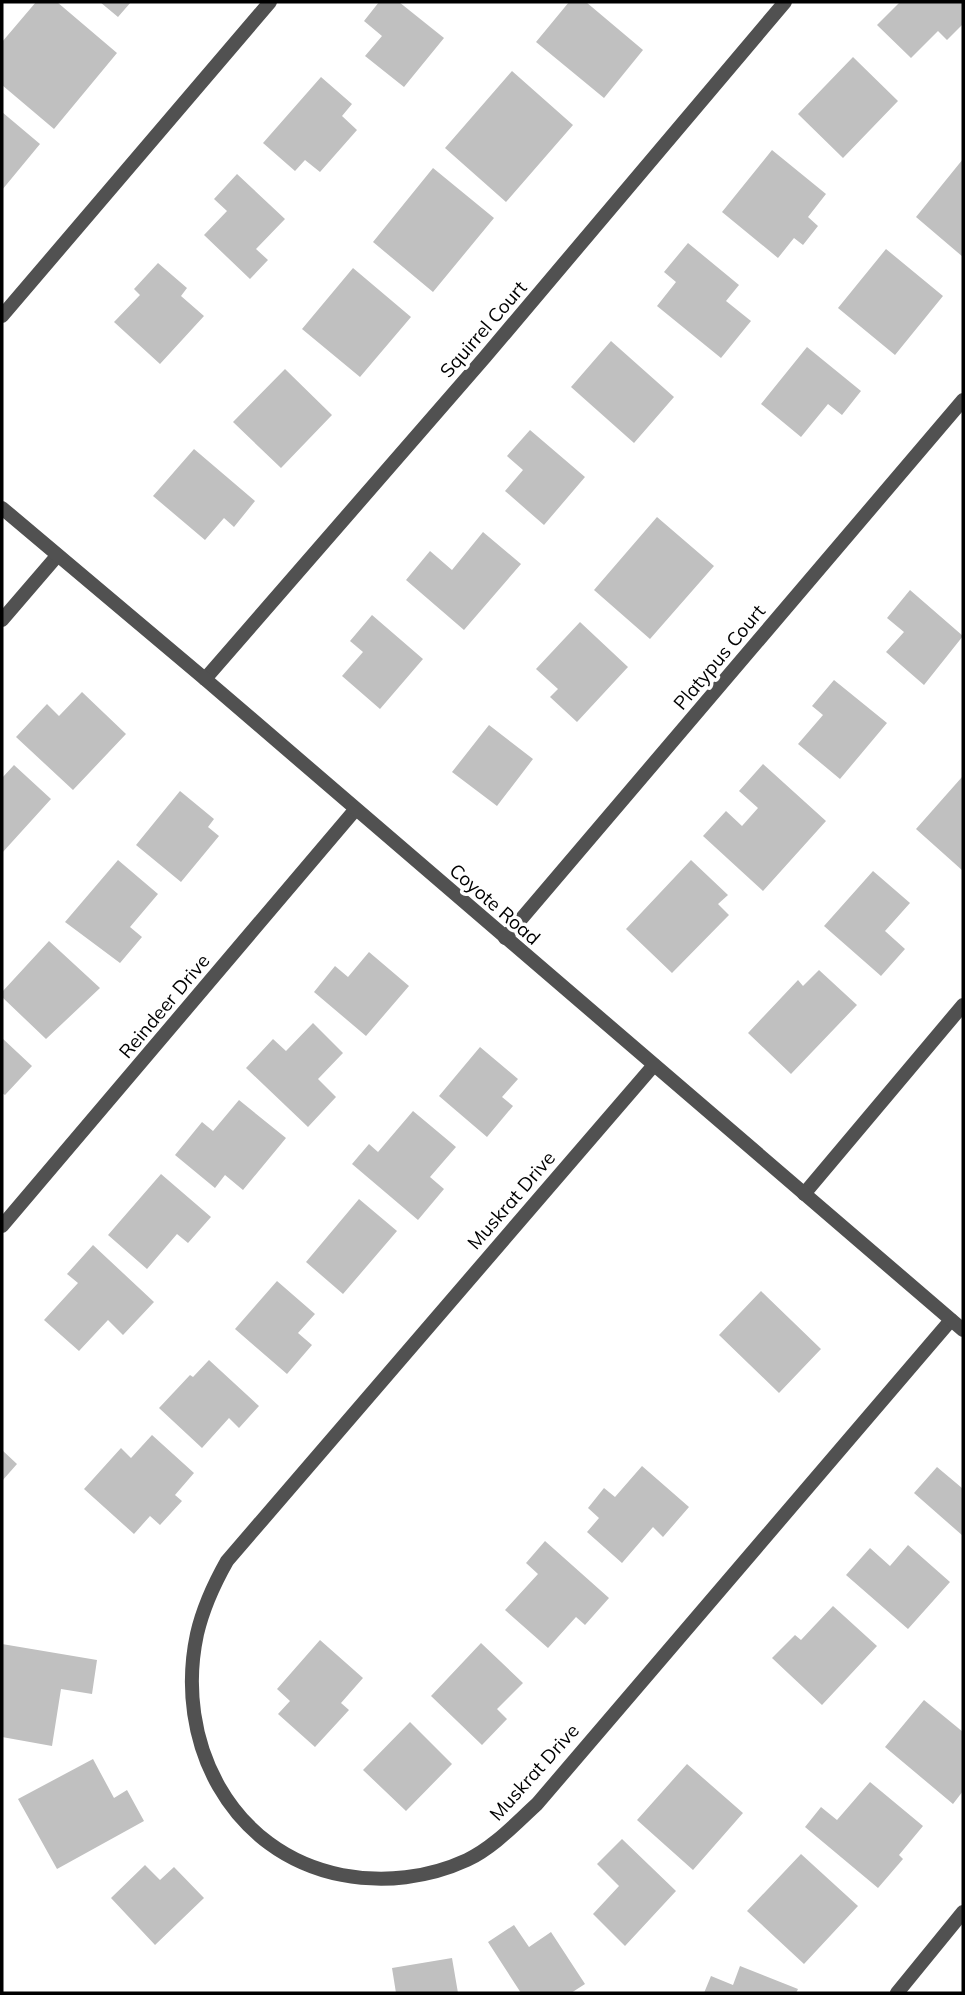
<svg xmlns="http://www.w3.org/2000/svg" width="965" height="1995" viewBox="0 0 965 1995" font-family="Mulish,sans-serif">
	<rect width="100%" height="100%" fill="#fff"/>
	<path fill="#c0c0c0" d="M36 2H57L117 53 54 129 2 85V42Z
		M100 2H131L118 17Z
		M379 2H399L444 38 404 87 365 56 382 36 364 21Z
		M569 2H586L643 50 604 98 536 42Z
		M900 2H963V24L947 40 938 31 911 58 877 25Z
		M853 57 898 101 843 158 798 114Z
		M512 71 573 125 506 202 445 148Z
		M321 77 352 104 342 116 357 130 320 172 305 160 295 171 263 143Z
		M2 112 40 144 2 190Z
		M772 150 826 194 808 217 818 226 803 245 794 238 778 258 722 212Z
		M963 159V257L916 217Z
		M433 168 494 218 433 292 373 242Z
		M237 174 285 219 256 249 268 260 250 279 204 235 227 211 214 199Z
		M688 243 739 285 726 301 751 321 721 358 657 306 676 282 664 272Z
		M886 249 943 296 895 355 838 308Z
		M158 263 187 288 181 296 204 316 160 364 114 322 140 295 134 289Z
		M353 268 411 317 360 377 302 329Z
		M611 341 674 397 634 443 571 387Z
		M807 347 861 391 842 415 828 404 801 437 761 404Z
		M285 369 332 415 281 468 233 422Z
		M530 430 585 477 544 525 505 491 523 470 507 456Z
		M194 449 255 501 234 527 224 518 205 540 153 496Z
		M657 517 714 566 650 639 594 590Z
		M483 532 521 564 464 630 406 580 430 551 452 570Z
		M910 590 963 636 924 685 886 652 904 632 887 618Z
		M372 615 423 659 380 709 342 676 363 652 350 641Z
		M580 622 628 667 577 722 550 697 558 689 536 669Z
		M834 680 887 723 840 779 798 744 823 715 812 706Z
		M82 692 126 734 73 790 16 737 47 704 59 716Z
		M489 725 533 759 497 806 452 772Z
		M763 764 826 821 763 891 703 836 726 811 742 826 758 808 739 791Z
		M14 765 51 799 2 853V778Z
		M962 777 963 779V871L916 829Z
		M180 791 214 819 208 827 219 836 181 882 136 845Z
		M118 860 158 894 130 927 142 937 120 963 65 922Z
		M691 860 728 895 718 904 729 915 672 973 626 929Z
		M873 871 910 903 885 931 905 949 881 976 824 926Z
		M49 941 100 988 46 1039 2 997V992Z
		M369 952 409 986 366 1036 314 992 335 966 348 977Z
		M819 970 857 1005 791 1074 748 1033 798 980 803 986Z
		M313 1023 343 1053 318 1079 336 1097 308 1127 246 1068 273 1039 286 1051Z
		M2 1038 32 1066 5 1095 2 1093Z
		M480 1047 518 1079 502 1097 513 1106 487 1137 439 1096Z
		M239 1100 286 1138 243 1190 225 1175 215 1188 175 1155 202 1122 213 1131Z
		M413 1111 456 1147 430 1177 444 1189 418 1220 352 1164 369 1144 378 1152Z
		M161 1174 211 1217 188 1243 177 1234 147 1269 108 1235Z
		M359 1199 397 1231 343 1294 306 1262Z
		M93 1245 154 1302 123 1335 108 1320 79 1351 44 1320 78 1283 67 1274Z
		M277 1281 315 1314 298 1333 312 1345 287 1374 235 1329Z
		M761 1291 821 1349 779 1393 719 1335Z
		M209 1360 259 1406 239 1428 229 1418 202 1448 159 1408 190 1375 193 1377Z
		M152 1435 194 1473 175 1495 182 1501 160 1525 150 1516 134 1534 84 1489 121 1448 131 1458Z
		M2 1450 17 1464 2 1481Z
		M642 1466 689 1507 663 1537 653 1527 622 1563 587 1532 599 1518 588 1508 604 1488 615 1497Z
		M937 1467 962 1488 963 1486V1536L914 1493Z
		M545 1541 609 1598 585 1625 576 1617 548 1648 505 1610 538 1574 526 1563Z
		M908 1545 950 1582 908 1629 846 1575 870 1548 890 1566Z
		M833 1606 877 1646 822 1705 772 1658 795 1635 801 1640Z
		M320 1640 363 1678 341 1703 349 1710 315 1747 278 1714 290 1701 277 1689Z
		M481 1643 523 1683 497 1709 507 1719 482 1745 431 1696Z
		M2 1644 97 1660 92 1694 61 1689 52 1746 2 1737Z
		M924 1700 963 1732V1791L953 1804 885 1747Z
		M410 1722 452 1764 406 1811 363 1770Z
		M93 1759 114 1798 127 1790 144 1821 57 1869 18 1799Z
		M687 1764 743 1813 693 1870 637 1820Z
		M870 1782 923 1826 899 1855 903 1859 878 1888 805 1827 821 1807 837 1820Z
		M622 1839 676 1891 625 1946 593 1914 619 1886 597 1864Z
		M801 1854 858 1906 804 1964 747 1911Z
		M145 1865 160 1880 174 1867 204 1898 155 1945 111 1898Z
		M514 1925 529 1947 551 1932 585 1984 571 1993H521L488 1942Z
		M452 1958 458 1993H396L392 1968Z
		M740 1966 798 1989 796 1993H704L711 1976 733 1985Z"/>
	<g fill="none" stroke-linecap="round" stroke-linejoin="round">
		<path stroke="#515151" stroke-width="14" d="M2 316 270 2
			M2 620 57 556
			M205 679 485 357 785 2
			M505 938 963 400
			M654 1065 227 1561C214 1584 203 1608 197 1634 174 1741 230 1853 342 1875 384 1883 428 1878 467 1860 494 1847 515 1824 537 1804L951 1320
			M804 1194 963 1005
			M2 1226 355 810
			M897 1993 963 1912"/>
		<path stroke="#515151" stroke-width="14" d="M2 508 205 679 963 1330"/>
	</g>
	<g text-anchor="middle" stroke-width="7" stroke-linejoin="round" paint-order="stroke">
		<g font-size="19" fill="#000" stroke="#fff">
			<text transform="translate(483 329) rotate(-49)" y="7">Squirrel Court</text>
			<text transform="translate(719 657) rotate(-50)" y="7">Platypus Court</text>
			<text transform="translate(495 904) rotate(41)" y="7">Coyote Road</text>
			<text transform="translate(164 1006) rotate(-50)" y="7">Reindeer Drive</text>
			<text transform="translate(511 1200) rotate(-49)" y="7">Muskrat Drive</text>
			<text transform="translate(534 1772) rotate(-48)" y="7">Muskrat Drive</text>
		</g>
	</g>
	<rect width="965" height="1995" fill="none" stroke="#000000" stroke-width="7"/>
</svg>
